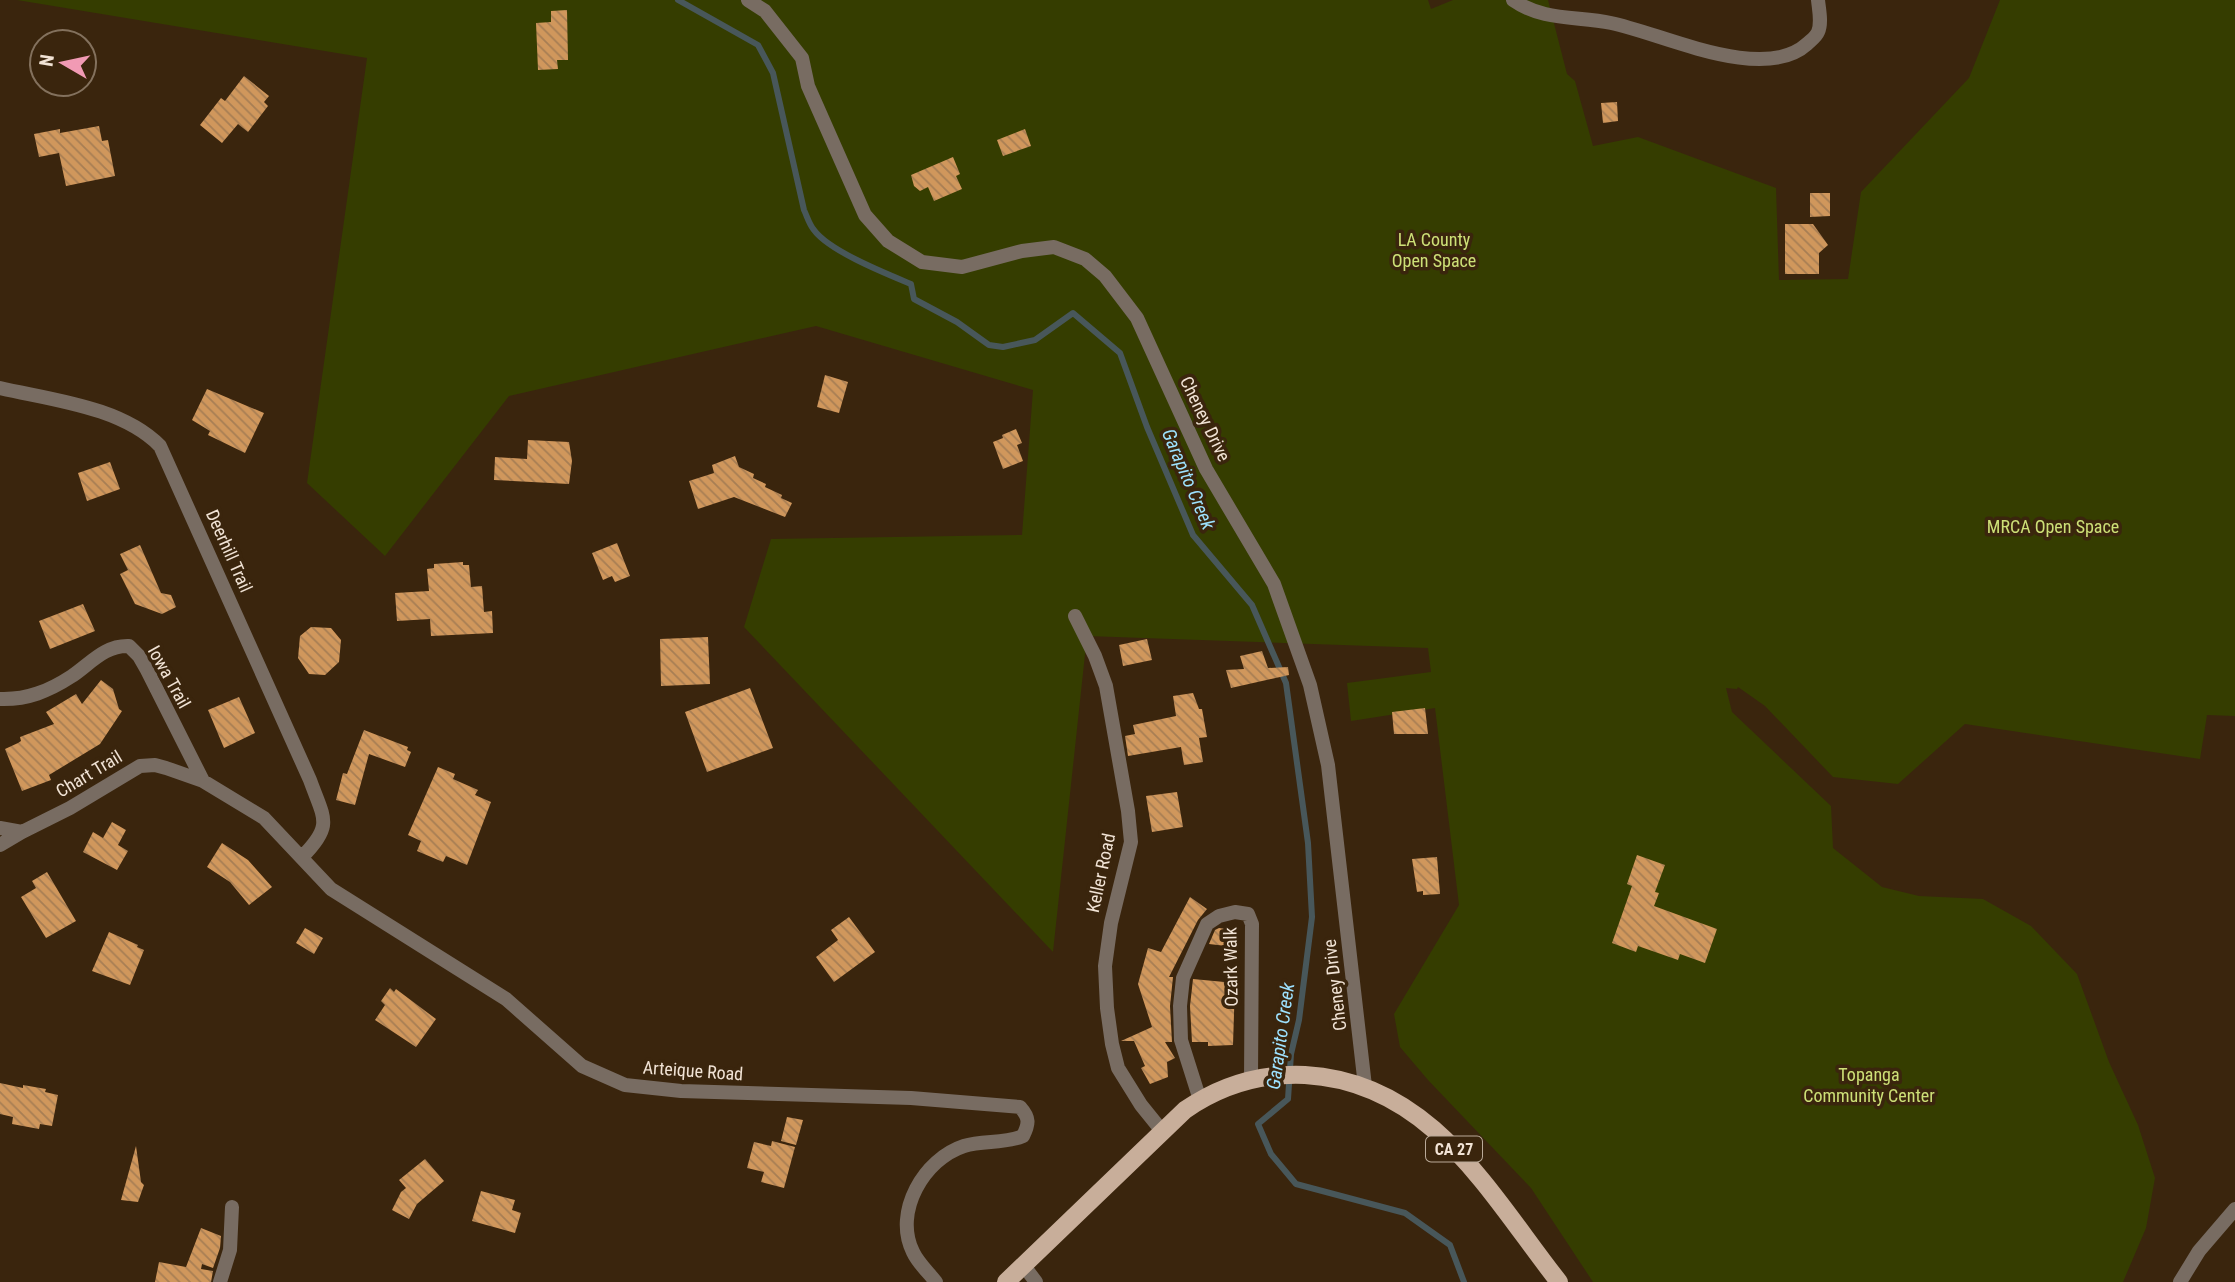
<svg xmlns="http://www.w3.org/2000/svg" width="2235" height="1282" viewBox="0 0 2235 1282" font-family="'Roboto Condensed',sans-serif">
	<defs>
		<pattern id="building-back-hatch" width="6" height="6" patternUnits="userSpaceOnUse" patternTransform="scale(1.75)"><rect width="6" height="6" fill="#d0975c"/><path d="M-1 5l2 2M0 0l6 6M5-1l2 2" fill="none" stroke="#a77e54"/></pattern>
	</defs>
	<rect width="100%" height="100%" fill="#3a250d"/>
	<path fill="#353d00" d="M17 0H1428L1431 9 1453 0H1548L1567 74 1575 81 1593 146 1638 137 1776 188 1779 280 1848 279 1861 192 1969 78 2000 0H2235V716L2207 715 2200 759 1965 724 1898 784 1833 777 1765 706 1738 687 1737 689 1726 688 1732 712 1831 806 1833 848 1882 887 1919 896 1983 899 2031 926 2077 974 2109 1062 2138 1125 2155 1178 2146 1228 2123 1282H1593L1531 1188 1428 1080 1400 1047 1394 1014 1459 905 1435 708 1351 721 1347 683 1431 672 1428 648 1087 636 1053 952 744 627 771 539 1022 535 1033 390 816 326 509 396 385 556 307 483 367 58Z"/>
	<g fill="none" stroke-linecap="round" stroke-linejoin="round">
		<path stroke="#48575a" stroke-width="6" d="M678 0 758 45 773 73 804 210C807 216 809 224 814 230 829 251 887 274 911 284L914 299 957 322 989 345 1003 347 1035 340 1073 313 1120 353 1147 427 1193 535 1252 605 1286 683 1308 843 1312 917 1299 1020 1291 1054 1288 1099 1258 1124 1271 1154 1296 1184 1405 1213 1450 1245 1464 1282"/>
	</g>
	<path fill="url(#building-back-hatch)" d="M567 10 568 60H557L558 69 538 70 536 23 551 22V11Z
		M244 76 269 96 264 102 268 106 248 132 238 124 222 143 200 125 221 98 225 101Z
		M1617 102 1618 121 1603 123 1601 103Z
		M99 126 102 141 108 140 115 176 66 186 59 153 39 157 34 134 60 129V133Z
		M1025 129 1031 146 1003 156 997 140Z
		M953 157 960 174 956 176 962 189 934 201 928 187 920 191 914 186 911 175Z
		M1810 193H1830V216L1810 217Z
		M1785 224H1813L1828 245 1819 253V274H1785Z
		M825 375 848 382 839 413 817 407Z
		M207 389 264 413 245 453 208 435 210 431 192 420Z
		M1016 429 1022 443 1017 445 1023 461 1003 469 993 442 1003 438 1002 435Z
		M528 440 569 442 572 461 569 484 494 480 495 457 527 459Z
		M735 456 739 467 754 474 753 478 766 484 765 487 782 495 781 498 792 503 785 517 734 497 698 509 689 481 714 473 712 465Z
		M110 462 120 489 87 501 78 473Z
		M617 543 630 576 615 582 612 576 603 580 592 553Z
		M140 545 161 593 171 595 176 607 162 614 135 604 120 574 128 570 120 554Z
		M463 562V565H469L471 587 482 586 484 612 492 611 493 633 431 636 430 619 397 621 395 593 429 591 427 569 434 568V564Z
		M83 604 95 631 50 649 39 621Z
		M311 627 331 628 341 640 339 662 325 675 309 674 298 658 300 636Z
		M708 637 710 684 661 686 660 639Z
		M1147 639 1152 660 1123 666 1119 645Z
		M1262 651 1268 668 1288 667 1289 675 1231 688 1226 670 1244 669 1240 656Z
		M101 680 113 689 119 709 122 711 100 744 49 775 51 780 22 791 5 749 18 743 21 741 20 737 54 724 46 712 76 694 82 704Z
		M750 688 773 748 707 772 685 712Z
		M1193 693 1199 709H1202L1207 737 1199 738 1203 762 1184 765 1181 747 1128 756 1125 736 1135 734 1133 725 1176 716 1173 696Z
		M239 697 255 733 224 748 208 710Z
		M1425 708 1428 734H1394L1392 712Z
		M364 730 408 747 407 750 411 752 405 767 369 754 355 805 336 800 343 773 347 774Z
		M438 767 455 774 453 779 478 790 475 795 491 802 467 865 446 856 443 862 417 851 421 841 408 835Z
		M1177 792 1183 827 1152 832 1146 796Z
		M112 822 126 830 118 845 128 851 117 870 83 852 93 832 103 838Z
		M222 843 248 860 272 887 249 905 230 882 207 867Z
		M1637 855 1665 865 1655 892 1659 893 1654 906 1717 929 1705 963 1680 954 1678 960 1638 946 1636 952 1612 943 1632 886 1627 884Z
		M1437 857 1440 894 1423 895V891L1417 892 1412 859Z
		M47 872 76 921 46 938 21 897 36 888 32 881Z
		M1190 897 1207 909 1198 920 1169 977H1173L1170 1006 1172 1042H1165L1175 1058 1167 1062 1168 1077 1150 1084 1141 1068 1145 1066 1134 1041H1121L1152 1027 1138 984 1148 948 1161 952Z
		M849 917 875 952 834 982 816 957 838 940 831 930Z
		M305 928 323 938 314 954 296 943Z
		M1219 928 1238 930 1235 947 1209 944 1215 930Z
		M109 932 138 945 137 947 144 950 130 985 92 971Z
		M1193 979 1235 983 1233 1045 1208 1046V1042H1192L1190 1006Z
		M390 988 394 992 396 989 436 1019 416 1047 375 1020 385 1005 381 1001Z
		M0 1083 23 1088V1085L46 1089 45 1092 58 1095 52 1126 40 1124 39 1129 12 1124 13 1117 0 1114Z
		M787 1117 803 1120 796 1145 781 1141Z
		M772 1141 795 1147 784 1188 761 1182 764 1172 747 1168 754 1142 771 1146Z
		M136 1146 141 1182 144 1185 138 1202 121 1200Z
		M425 1159 444 1181 417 1204 409 1219 392 1210 401 1192 406 1188 399 1180Z
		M481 1191 515 1200 512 1210 521 1213 515 1233 472 1221Z
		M201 1228 221 1236 220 1248 213 1268 202 1264 201 1269 213 1271 211 1282H155L159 1262 186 1267Z"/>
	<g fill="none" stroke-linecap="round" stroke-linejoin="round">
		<path stroke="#786c62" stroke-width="14" d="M748 0 765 11 802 58 808 86 865 215 888 241 922 262 962 267 1022 251 1054 247 1085 259 1105 276 1137 318 1206 469 1274 584 1310 685 1328 765 1365 1086
			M1513 0C1543 21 1576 16 1611 23 1661 33 1763 84 1807 44 1811 40 1816 37 1818 32 1822 23 1819 10 1818 0
			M0 388C52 400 122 407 160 446L310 780C324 819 334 825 302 857
			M1075 616 1095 656 1106 686 1128 811 1131 842 1111 923 1105 966 1107 1008 1112 1044 1118 1068 1141 1105 1162 1131
			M0 699C27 700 49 691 72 676 91 663 105 645 129 646L139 656 147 670 203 781
			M0 828 22 832
			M0 845 22 832 70 808 140 766 155 765 166 768 203 781 264 818 331 889 506 999 582 1066 625 1085 681 1091 911 1098 1020 1107C1030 1118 1029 1124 1023 1136 1004 1144 983 1140 964 1146 924 1159 893 1212 913 1252 918 1263 928 1272 936 1282
			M1200 1100 1181 1040 1180 1006 1183 978 1207 924 1219 916 1235 912 1248 914 1252 924 1251 1079
			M1024 1266 1036 1282
			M220 1282 230 1250 232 1207
			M2180 1282 2199 1251 2235 1209"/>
		<path stroke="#c8ae9a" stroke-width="18" d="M1006 1282 1185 1110C1221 1085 1260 1073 1305 1075 1431 1082 1489 1193 1559 1282"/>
	</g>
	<g text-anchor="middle" stroke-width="7" stroke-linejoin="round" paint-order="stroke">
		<rect fill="#3a250d" stroke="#baaa99" stroke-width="2" x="1426" y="1136.5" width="56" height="25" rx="5"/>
		<g font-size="16" font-weight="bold" fill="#f1e3d5">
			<text x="1454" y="1155">CA 27</text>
		</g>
		<g font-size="18" fill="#cde077" stroke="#3a250d">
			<text x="1434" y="246">LA County<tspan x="1434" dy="21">Open Space</tspan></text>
			<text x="2053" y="533">MRCA Open Space</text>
			<text x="1869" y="1081">Topanga<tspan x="1869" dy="21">Community Center</tspan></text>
		</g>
		<g font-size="18" fill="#f1e3d5" stroke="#3a250d">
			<text transform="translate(1205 419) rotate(64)" y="6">Cheney Drive</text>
			<text transform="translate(229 551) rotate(66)" y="6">Deerhill Trail</text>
			<text transform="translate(169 677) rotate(61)" y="6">Iowa Trail</text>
			<text transform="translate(89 774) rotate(-31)" y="6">Chart Trail</text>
			<text transform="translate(1101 873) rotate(-78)" y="6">Keller Road</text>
			<text transform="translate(1231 967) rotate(-91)" y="6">Ozark Walk</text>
			<text transform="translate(1335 985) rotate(-97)" y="6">Cheney Drive</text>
			<text transform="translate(693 1071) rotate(4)" y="6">Arteique Road</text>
		</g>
		<g font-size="19" font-style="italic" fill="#9ee2ff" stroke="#3a250d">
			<text transform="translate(1189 479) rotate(67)" y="7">Garapito Creek</text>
			<text transform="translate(1280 1036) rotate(-82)" y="7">Garapito Creek</text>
		</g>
	</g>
	<g transform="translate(63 63) rotate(279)"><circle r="33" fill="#3a250d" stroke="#83715d" stroke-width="2"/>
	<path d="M0-5L12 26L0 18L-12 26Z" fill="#f19ab4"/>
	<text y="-10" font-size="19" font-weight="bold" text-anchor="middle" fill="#f1e3d5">N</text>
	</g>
</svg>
